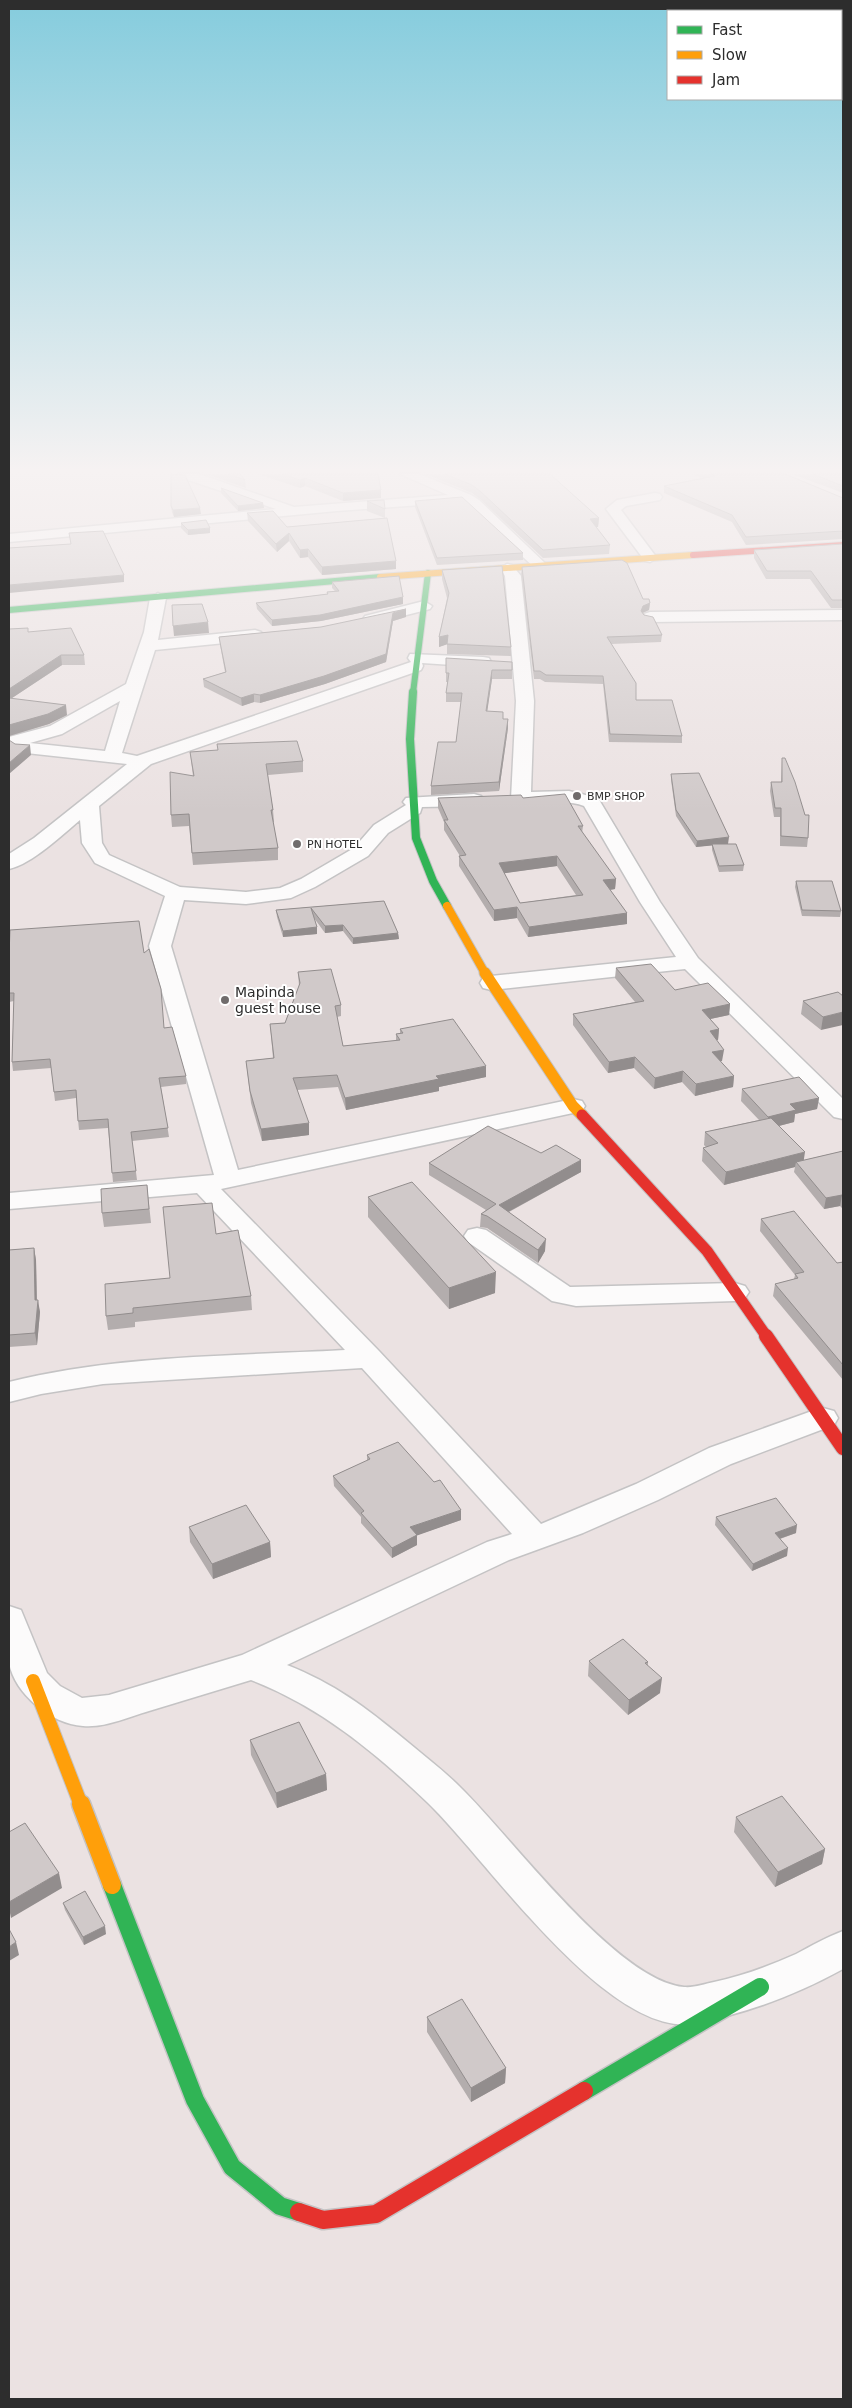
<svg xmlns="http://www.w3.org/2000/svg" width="852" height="2408" viewBox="0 0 852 2408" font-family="'DejaVu Sans',sans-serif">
	<rect width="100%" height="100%" fill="#ebe2e2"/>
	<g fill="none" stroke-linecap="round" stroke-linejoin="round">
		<g stroke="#c4c3c4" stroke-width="3">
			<path id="street" d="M178 474H199L294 507 448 495 400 474H419L471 495 479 500 548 566 546 569H536L463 502 337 511 9 542V534L276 509 179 477Z
				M655 493 660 494 662 497 660 500 626 506 621 510 657 558 650 562 645 561 606 509 617 500Z
				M507 564 512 565 521 576 534 701 531 792 569 791 598 798 660 902 698 958 843 1099V1119L834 1117 685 969 491 990 483 988 480 983 483 978 491 976 676 957 640 902 584 806C561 797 536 809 514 803L511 799 516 701 505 576 500 568Z
				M158 593 166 598 158 640 255 630 261 632 263 635 261 638 255 640 155 650 122 753 137 756 411 662 408 658 410 654 483 657 489 658 491 662 489 666 483 667 422 663 423 666 421 670 151 764 99 806 102 843 109 855 180 887 246 892 280 888 301 879 354 848 374 825 406 805 403 802 406 798 474 794 481 796 484 800 481 804 474 806 422 807 420 813 388 833 368 856 315 887 291 898 246 904 184 900 171 946 238 1170 573 1099 582 1101 585 1106 582 1111 573 1113 221 1189 379 1351 541 1524 636 1484 709 1448 812 1411 823 1408 834 1411 838 1418 834 1425 731 1464 658 1500 583 1533 509 1560 287 1665C335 1684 365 1707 404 1739 423 1755 442 1769 459 1786 509 1834 616 1981 684 1987 694 1988 704 1984 714 1982 742 1976 769 1966 796 1954 811 1946 827 1937 843 1931V1969C796 1995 745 2014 692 2024 605 2035 485 1857 427 1802 375 1752 319 1706 251 1680 217 1690 183 1701 149 1711 128 1717 105 1728 83 1726 51 1724 15 1694 9 1663 6 1648 8 1622 9 1606L21 1610 47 1673 60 1686 82 1698 109 1695 242 1655 487 1542 512 1534 362 1368 103 1384 41 1394 9 1402V1382C117 1355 233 1356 345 1350L197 1193 9 1209V1193L214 1175 149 946 165 896 95 863 82 843 80 820C62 835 32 864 9 869V854L34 838 127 764 17 752 9 748V737L50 726 126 684 144 632 150 598ZM120 701 105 751 30 743 62 734Z
				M424 601 432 606 430 609 371 624 365 622 363 619 365 616Z
				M843 610V620L650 622 644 620 642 617 644 614 650 612Z
				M477 1228 486 1230 570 1287 735 1283 745 1286 749 1292 745 1298 735 1301 576 1306 552 1301 468 1242 464 1236 468 1230Z"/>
		</g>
		<g stroke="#c4c3c4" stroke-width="8">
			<path id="fast-far2" d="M9 610 380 577
				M413 693 428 573"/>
		</g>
		<g stroke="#c4c3c4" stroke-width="10">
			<path id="fast-far1" d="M413 692 410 739 416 838 433 881 447 906"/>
		</g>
		<g stroke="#c4c3c4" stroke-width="21">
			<path id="fast" d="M112 1885 195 2100 232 2167 280 2206 299 2212
				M584 2091 760 1987"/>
		</g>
		<g stroke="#c4c3c4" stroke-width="8">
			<path id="slow-far4" d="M380 577 693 555"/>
		</g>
		<g stroke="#c4c3c4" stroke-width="10">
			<path id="slow-far3" d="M447 906 486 975"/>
		</g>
		<g stroke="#c4c3c4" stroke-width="13">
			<path id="slow-far2" d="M485 973 573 1106 582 1115"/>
		</g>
		<g stroke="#c4c3c4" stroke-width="16">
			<path id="slow-far1" d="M33 1681 81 1805"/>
		</g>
		<g stroke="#c4c3c4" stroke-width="21">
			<path id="slow" d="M81 1804 112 1885"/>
		</g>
		<g stroke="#c4c3c4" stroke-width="8">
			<path id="jam-far3" d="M693 555 843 545"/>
		</g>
		<g stroke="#c4c3c4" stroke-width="13">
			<path id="jam-far2" d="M582 1115 707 1251 767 1337"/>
		</g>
		<g stroke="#c4c3c4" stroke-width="16">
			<path id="jam-far1" d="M766 1336 843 1448"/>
		</g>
		<g stroke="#c4c3c4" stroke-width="21">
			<path id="jam" d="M299 2212 323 2220 376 2214 584 2091"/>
		</g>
		<use href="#street" fill="#fcfbfb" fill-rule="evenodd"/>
		<use href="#fast-far2" stroke="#30b455" stroke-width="6"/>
		<use href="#fast-far1" stroke="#30b455" stroke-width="8"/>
		<use href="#fast" stroke="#30b455" stroke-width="18"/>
		<use href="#slow-far4" stroke="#ff9f0a" stroke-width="6"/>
		<use href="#slow-far3" stroke="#ff9f0a" stroke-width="8"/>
		<use href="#slow-far2" stroke="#ff9f0a" stroke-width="11"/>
		<use href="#slow-far1" stroke="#ff9f0a" stroke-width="14"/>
		<use href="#slow" stroke="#ff9f0a" stroke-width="18"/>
		<use href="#jam-far3" stroke="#e5322d" stroke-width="6"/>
		<use href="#jam-far2" stroke="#e5322d" stroke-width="11"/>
		<use href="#jam-far1" stroke="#e5322d" stroke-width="14"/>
		<use href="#jam" stroke="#e5322d" stroke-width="18"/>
	</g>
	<path fill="#b3adad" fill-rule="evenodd" d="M206 474H240L245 480 246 488Z
		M258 474H378L381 490V498L343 501 305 486 300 488Z
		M425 474H550L599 518 598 527H596L610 545 609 554 543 558 480 499 472 493Z
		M692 474H785L843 498V539L746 545 732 522 664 493V486L702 478Z
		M792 474H843V493Z
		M221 488 263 503 264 508 238 511 221 493Z
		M367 501 385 509V518L396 569 322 575 308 557 300 558 289 541 277 552 248 521 247 513 287 527 385 518 367 511Z
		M415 501 523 553V560L437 565 415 507Z
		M171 506 201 514 174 517 172 512Z
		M181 523 210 533 188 535 181 528Z
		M843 544V608H831L810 579H766L754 558V550Z
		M522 567 643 599 650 603 649 610 643 613 662 635 661 642 611 644 636 700 682 736V743L609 742 603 684 545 682 540 679H534L521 574Z
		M442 570 511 647V656L447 654V644L439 647V637L447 598 442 579Z
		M332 582 403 604 321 621 272 626 257 609 256 603 327 594V592L335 591 332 588Z
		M406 617 393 621 386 662 325 684 260 703 254 702 242 706 204 687 203 679 225 672 220 645 219 637 321 627Z
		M9 629 28 632 84 655 85 665H62L12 698 67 715 49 724 9 736Z
		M446 658 512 670V679H492L487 711 503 719H508V728L499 791 431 795V786L456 742 461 702H446V693L448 682H446Z
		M190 752 303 761V772L268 775 273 810 274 822H273L278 848V860L193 865 189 826 172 827 171 815 193 776Z
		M782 758 808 838 807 847 780 846V817H774L770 791 771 782H781Z
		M671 774 728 844 744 865 743 871 719 872 712 850V845L696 847 676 816 671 780Z
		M438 798H523L583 826 582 833 616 879 615 889 610 890 627 913V924L528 937 517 918 494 921 459 866V856H460L444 830V822L438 808ZM557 866 576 895 520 903 504 873Z
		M796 881 841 911 840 917 802 916 795 887Z
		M384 901 398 933 399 939 353 944 343 931 325 933 314 918 317 927V934L283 937 277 917 276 910Z
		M144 953 164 1028 186 1076V1084L161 1087 169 1137 132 1141 137 1180 113 1182 108 1128 79 1130 76 1098 55 1101 51 1068 13 1071 12 1062 14 1001 9 1002V955Z
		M616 968 675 990 730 1004 729 1015 710 1019 719 1029 718 1040H717L722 1061H720L734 1076 733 1087 695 1096 682 1082 654 1089 634 1068 608 1073 573 1025V1014L635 1002 615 978Z
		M298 972 341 1005V1016L337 1017 343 1046 396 1041V1034L400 1033V1029L486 1077 439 1087V1091L346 1110 338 1087 297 1090 309 1135 262 1141 251 1103 246 1061 273 1058 270 1024 285 1023 299 986Z
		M838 992 821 1030 801 1014 803 1001Z
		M742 1089 819 1098 817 1109 795 1114 794 1122 779 1126 804 1160 843 1151V1209L840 1206 824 1209 794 1172 795 1167 724 1185 702 1161 703 1148 706 1147 704 1145 705 1132 759 1120 741 1101Z
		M541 1153 581 1172 509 1212 545 1251 538 1263 487 1228 480 1227 481 1214 486 1210 429 1175V1163Z
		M147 1185 151 1223 104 1227 102 1213Z
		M368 1197 495 1293 449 1309 368 1217Z
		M761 1219 837 1263 843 1262V1380L773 1296 775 1284 794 1279 795 1275 760 1231Z
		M216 1234 251 1296 252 1310 135 1322V1327L108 1330 106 1316 170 1278Z
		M34 1248 36 1260 37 1300 40 1312 37 1345 9 1347V1250Z
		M367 1455 461 1520 417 1535V1545L392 1558 361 1523V1517L334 1486 333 1476 367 1461Z
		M716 1517 796 1533 780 1539 787 1556 752 1571 715 1525Z
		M189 1527 270 1542 271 1557 213 1579 190 1542Z
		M589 1661 648 1662V1666L660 1693 628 1715 588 1676Z
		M250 1740 326 1774 327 1790 277 1808 251 1755Z
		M736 1817 825 1849 822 1864 775 1887 734 1832Z
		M63 1903 106 1934 84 1945 65 1910Z
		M427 2017 506 2068 505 2083 471 2102 427 2032Z"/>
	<path fill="#928d8d" d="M305 478V486L300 488V480Z
		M381 490V498L343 501V493Z
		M263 503 264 508 238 511V506Z
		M200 508 201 514 174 517 173 510Z
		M599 518 598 527H589L590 519Z
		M210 528V533L188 535V530Z
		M289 533V541L277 552 276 544Z
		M308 549V557L300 558V550Z
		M396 561V569L322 575V567Z
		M124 575V582L9 593V585Z
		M403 597V604L321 621 272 626V620Z
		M650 603 649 610 642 613 641 611 643 606Z
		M406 609V617L393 621 386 662 325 684 260 703V695L393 613Z
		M208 622 209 633 174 636 173 626Z
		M448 635V644L439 647V637Z
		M61 655 62 665 9 700V689Z
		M492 670V679L486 720V711Z
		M254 694V702L242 706 241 698Z
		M66 705 67 715 49 724 9 736V725Z
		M508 719V728L499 791V782Z
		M30 745 31 755 9 774V763Z
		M729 837 728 844 696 847 697 841Z
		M557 856V866L499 874V863Z
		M616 879 615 889 602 891 603 880Z
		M517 907V918L494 921V910Z
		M627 913V924L528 937 529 927Z
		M343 925V931L325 933V926Z
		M317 927V934L283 937V931Z
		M398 933 399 939 353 944V938Z
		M730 1004 729 1015 701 1021 702 1010Z
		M843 1012V1025L821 1030 823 1017Z
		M719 1029 718 1040 709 1042 710 1031Z
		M724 1050 722 1061 711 1063 712 1052Z
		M635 1057 634 1068 608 1073 609 1062Z
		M486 1066V1077L439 1087V1091L346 1110 345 1098 436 1076Z
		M683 1071 682 1082 654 1089 655 1078Z
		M734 1076 733 1087 695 1096 696 1084Z
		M819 1098 817 1109 795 1114 794 1122 767 1129 768 1117 790 1104Z
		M309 1123V1135L262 1141 261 1129Z
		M805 1152 803 1165 796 1162 795 1167 724 1185 726 1172Z
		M581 1160V1172L499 1217V1205Z
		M842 1195 840 1206 824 1209 826 1198Z
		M546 1239 545 1251 538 1263V1250Z
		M34 1248 36 1260 37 1312 35 1300Z
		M496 1272 495 1293 449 1309V1288Z
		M38 1300 40 1312 37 1345 35 1333Z
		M461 1510V1520L410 1538V1527Z
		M797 1525 796 1533 773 1541 775 1533Z
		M417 1535V1545L392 1558V1548Z
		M270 1542 271 1557 213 1579 212 1564Z
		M788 1548 787 1556 752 1571 753 1564Z
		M662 1678 660 1693 628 1715 629 1700Z
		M326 1774 327 1790 277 1808 276 1793Z
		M825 1849 822 1864 775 1887 778 1872Z
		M59 1873 62 1888 11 1918 9 1908V1902Z
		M105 1926 106 1934 84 1945 83 1937Z
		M16 1942 19 1955 9 1961V1947Z
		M506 2068 505 2083 471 2102V2088Z"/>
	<path fill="#d0c9c9" stroke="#928d8d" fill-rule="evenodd" d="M171 474 185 475 200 508 173 510 171 506Z
		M228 474H240L245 480Z
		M282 474H378L381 490 343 493 305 478 300 480Z
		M445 474H550L599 518 590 519 610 545 543 550 480 491 472 485Z
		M711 474H785L843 498V531L746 537 732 515 664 486 715 476Z
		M813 474H843V486Z
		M221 488 263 503 238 506Z
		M462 497 523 553 437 558 415 501Z
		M384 500 385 509 367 501Z
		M273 511 287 527 387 518 396 561 322 567 308 549 300 550 289 533 276 544 247 513Z
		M206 520 210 528 188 530 181 523Z
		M103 531 124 575 9 585V548L71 544 69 533Z
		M843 544V600H832L811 571H767L754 550Z
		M622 560 627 563 643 599H649L650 603 643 606 641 611 644 615 653 617 662 635 607 637 636 683V700H672L682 736 610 734 603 676 546 675 540 671H534L522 567Z
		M502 566 511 647 447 644 448 635 439 637 449 593 442 570Z
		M399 576 403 597 320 615 272 620 256 603 328 594 327 592 339 591 332 582Z
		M202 604 208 622 173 626 172 605Z
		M406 609 393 613 386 654 324 676 260 695 254 694 241 698 203 679 226 672 219 637 321 627Z
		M28 628V632L71 628 84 655H61L9 689V629Z
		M446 658 512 662V670H492L486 711 503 712V719H508L499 782 431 786 438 742H456L462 693H446L449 673H446Z
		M9 698 66 705 48 714 9 725Z
		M9 740 15 744 30 745 9 763Z
		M297 741 303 761 266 764 273 810H271L278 848 192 853 189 814 171 815 170 772 194 776 190 752 218 750 217 744Z
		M782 758H785L795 782 805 815H809L808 838 781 836V808H775L771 782H782Z
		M699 773 729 837 697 841 676 810 671 774Z
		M565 794 583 826H578L616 879 603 880 627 913 529 927 517 907 494 910 459 856 466 855 444 820H448L438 798 521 795 523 798ZM557 856 583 895 520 903 499 863Z
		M712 844H736L744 865 719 866Z
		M796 881H832L841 911 802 910Z
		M384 901 398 933 353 938 343 925 325 926 311 908 317 927 283 931 276 910Z
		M139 921 144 953 149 949 161 989 164 1028 172 1027 186 1076 159 1078 168 1128 131 1132 136 1171 112 1173 108 1119 78 1121 76 1090 54 1092 50 1059 12 1062 14 993H9V955L10 930Z
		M651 964 675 990 708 983 730 1004 702 1010 719 1029 710 1031 724 1050 712 1052 734 1076 696 1084 683 1071 655 1078 635 1057 609 1062 573 1014 644 1001 616 968Z
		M331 969 341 1005 335 1006 343 1046 400 1040 396 1034 403 1033 400 1029 453 1019 486 1066 436 1076 439 1079 345 1098 337 1075 293 1078 309 1123 261 1129 250 1091 246 1061 274 1058 270 1024 285 1023 300 983 298 972Z
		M838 992 843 996V1012L823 1017 803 1001Z
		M799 1077 819 1098 790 1104 796 1110 768 1117 742 1089Z
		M771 1118 805 1152 726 1172 703 1148 718 1143 705 1132Z
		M488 1126 541 1153 556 1145 581 1160 499 1205 546 1239 538 1250 487 1216 481 1214 496 1204 429 1163Z
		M843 1151V1196L842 1195 826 1198 796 1162Z
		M412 1182 496 1272 449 1288 368 1197Z
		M147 1185 149 1209 102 1213 101 1189Z
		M212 1203 216 1234 238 1230 251 1296 133 1308V1313L106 1316 105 1284 170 1278 163 1207Z
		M794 1211 837 1263 843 1262V1365L775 1284 798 1278 795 1274 804 1272 761 1219Z
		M34 1248 35 1300H38L35 1333 9 1335V1250Z
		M398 1442 434 1482 440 1480 461 1510 410 1527 417 1535 392 1548 361 1513 364 1511 333 1476 370 1459 367 1455Z
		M776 1498 797 1525 775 1533 788 1548 753 1564 716 1517Z
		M246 1505 270 1542 212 1564 189 1527Z
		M623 1639 648 1662 645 1663 662 1678 629 1700 589 1661Z
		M299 1722 326 1774 276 1793 250 1740Z
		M782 1796 825 1849 778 1872 736 1817Z
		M25 1823 59 1873 9 1902V1832Z
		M85 1891 105 1926 83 1937 63 1903Z
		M9 1929 16 1942 9 1947Z
		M462 1999 506 2068 471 2088 427 2017Z"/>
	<linearGradient id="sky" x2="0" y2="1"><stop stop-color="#85ccdd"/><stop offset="0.58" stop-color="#f6f2f2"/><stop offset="1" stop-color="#f6f2f2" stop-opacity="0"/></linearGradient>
	<rect width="852" height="811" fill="url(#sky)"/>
	<g fill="#706c6c" stroke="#fff" stroke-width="2">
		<circle cx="577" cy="796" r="5"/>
		<circle cx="297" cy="844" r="5"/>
		<circle cx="225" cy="1000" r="5"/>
	</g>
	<g text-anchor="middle" stroke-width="4" stroke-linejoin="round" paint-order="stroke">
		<g font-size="11" fill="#2d2d2d" stroke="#fff" text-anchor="start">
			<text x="587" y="800">BMP SHOP</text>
			<text x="307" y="848">PN HOTEL</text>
		</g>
		<g font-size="14" fill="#2d2d2d" stroke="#fff" text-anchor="start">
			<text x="235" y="997">Mapinda<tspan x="235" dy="16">guest house</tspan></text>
		</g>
	</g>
	<rect width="852" height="2408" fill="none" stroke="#2d2d2d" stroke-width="20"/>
	<rect x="667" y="10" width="175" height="90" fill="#ffffff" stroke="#ababab"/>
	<rect x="677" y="26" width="25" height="8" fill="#30b455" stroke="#ababab"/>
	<text x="712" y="35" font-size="15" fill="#2d2d2d">Fast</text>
	<rect x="677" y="51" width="25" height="8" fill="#ff9f0a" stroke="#ababab"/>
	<text x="712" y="60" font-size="15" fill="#2d2d2d">Slow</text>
	<rect x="677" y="76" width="25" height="8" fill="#e5322d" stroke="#ababab"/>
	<text x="712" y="85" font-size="15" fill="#2d2d2d">Jam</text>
</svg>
